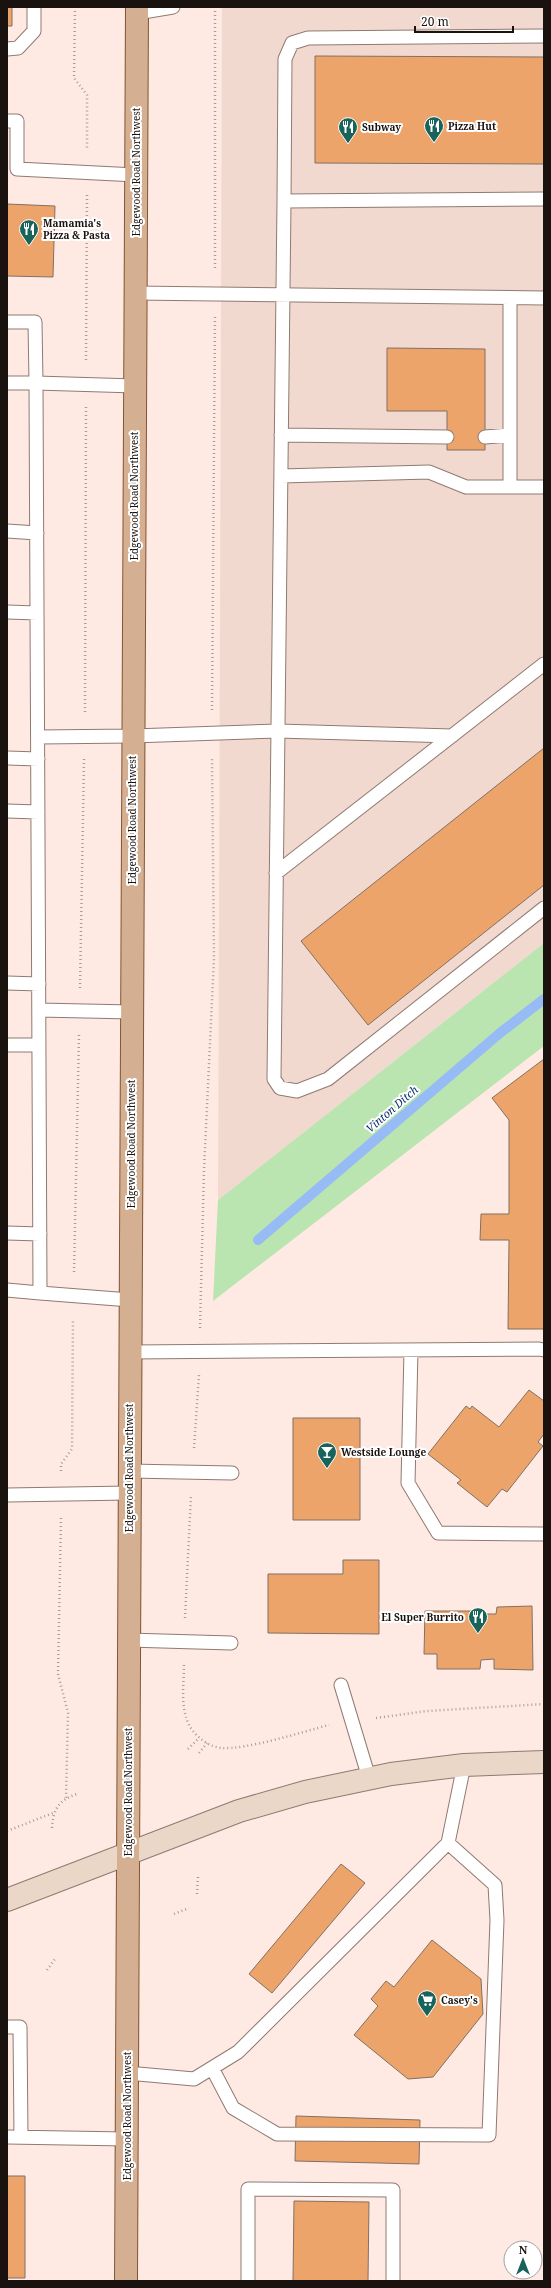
<svg xmlns="http://www.w3.org/2000/svg" width="551" height="2288" viewBox="0 0 551 2288" font-family="'Noto Serif',serif">
	<rect width="100%" height="100%" fill="#feeae3"/>
	<path fill="#f2d9d0" d="M222 7H544V943L218 1200Z"/>
	<path fill="#bae5b0" d="M544 943V1046L213 1301 218 1200Z"/>
	<g fill="none" stroke-linecap="round" stroke-linejoin="round">
		<path stroke="#97bbf5" stroke-width="10" d="M258 1240 500 1033 544 999"/>
	</g>
	<path fill="#eda46a" stroke="#817063" d="M7 7H12V26H7Z
		M315 56 544 57V164L315 163Z
		M7 204 55 206 53 277 7 276Z
		M387 348 485 349V450H447V411H387Z
		M544 748V885L368 1025 301 941Z
		M544 1059V1329H508L509 1240H480L481 1214H509V1120L492 1098Z
		M529 1390 544 1401V1434L538 1442 543 1446 507 1492 502 1489 487 1507 457 1483 461 1480 428 1454 466 1406 470 1409 472 1406 499 1427Z
		M293 1418H360V1520H293Z
		M343 1560H379V1634L268 1633V1574H343Z
		M532 1606 533 1670 494 1669V1659L481 1660 480 1669H437V1654H424L425 1611H481V1614H496L497 1607Z
		M341 1864 365 1883 272 1993 249 1974Z
		M432 1940 481 1979 483 2014 433 2077 408 2079 354 2035 378 2006 371 1999 386 1981 394 1987Z
		M296 2116 420 2120 419 2164 295 2161Z
		M7 2176H25V2278H7Z
		M294 2201 369 2202 368 2281H293Z"/>
	<g fill="none" stroke-linecap="round" stroke-linejoin="round">
		<g stroke="#8f7a71" stroke-width="15">
			<path id="lane" d="M137 13 173 7
				M7 49 18 48 34 31V7
				M7 121H17V169L136 175
				M544 199 284 201 274 1079 280 1088 297 1091 328 1079 544 908
				M284 201 285 59 292 43 308 38 544 36
				M135 293 544 298
				M510 298V487
				M7 322H35L36 383H7
				M281 435 447 437
				M485 437 510 435
				M281 476 429 472 466 487H544
				M7 531 37 533
				M7 612 37 613
				M38 737 133 736 278 731 452 736
				M7 758 38 759
				M7 811 38 812
				M276 873 544 664
				M7 983 39 984
				M39 1010 132 1012
				M7 1045H39
				M7 1233 40 1234
				M7 1290 40 1293
				M130 1300 40 1293 36 383 135 386
				M411 1350 408 1483 438 1533 544 1534
				M130 1352 539 1349 544 1350
				M129 1471 232 1473
				M7 1495 129 1493
				M128 1640 231 1643
				M341 1685 369 1778
				M7 2027H20L21 2137
				M212 2068 233 2108 277 2134 489 2135 497 1920 495 1885 448 1843
				M127 2073 194 2079 238 2052 448 1843 464 1765
				M7 2137 126 2139
				M248 2281V2189L393 2190V2281"/>
		</g>
		<g stroke="#8f7a71" stroke-width="24">
			<path id="secondary" d="M7 1900 239 1811 305 1792 391 1774 464 1765 544 1762"/>
		</g>
		<g stroke="#815633" stroke-width="24">
			<path id="primary" d="M126 2281 137 7"/>
		</g>
		<path stroke="#ab9b96" stroke-width="2.5" stroke-dasharray="1 3" stroke-linecap="butt" d="M75 7 74 78 87 95V148
			M215 7V270
			M86 360 87 195
			M212 710 215 317
			M85 712 86 407
			M80 988 84 759
			M74 1272 79 1035
			M200 1328 204 1170 214 958 212 757
			M194 1448 199 1375
			M61 1471V1464L72 1449 73 1319
			M61 1518 58 1674 68 1713 66 1798
			M185 1618 191 1495
			M184 1665C184 1681 181 1701 186 1717 190 1732 205 1746 221 1748 246 1750 302 1732 329 1725
			M376 1718 427 1711 544 1704
			M188 1749 199 1738
			M199 1753 207 1743
			M52 1828C53 1809 59 1800 77 1794
			M7 1831 53 1813
			M197 1894 198 1877
			M174 1914 189 1908
			M47 1970 55 1959"/>
		<use href="#lane" stroke="#fff" stroke-width="13"/>
		<use href="#secondary" stroke="#ead7c8" stroke-width="22"/>
		<use href="#primary" stroke="#d4af91" stroke-width="22"/>
	</g>
	<defs>
		<g id="restaurant-pin" transform="scale(1)"><path d="M0 17L-7.5 6A9.5 9.5 0 1 1 7.5 6Z" fill="#18635a" stroke="#fff"/><path d="M-5-6h1v4h1v-4h1v4h1v-4h1v5L-1.5 .5V6h-2V.5L-5-1ZM5-6V6H3V1.5H1.5Q1.5-4 5-6Z" fill="#fff"/></g>
		<g id="bar-pin" transform="scale(1)"><path d="M0 17L-7.5 6A9.5 9.5 0 1 1 7.5 6Z" fill="#18635a" stroke="#fff"/><path d="M-6-5H6L.8 .8V4.5H3.5V6h-7V4.5H-.8V.8Z" fill="#fff"/></g>
		<g id="supermarket-pin" transform="scale(1)"><path d="M0 17L-7.5 6A9.5 9.5 0 1 1 7.5 6Z" fill="#18635a" stroke="#fff"/><path d="M-6-5.5h2.5l.6 2H6L4.5 2H-2.5L-4.4-4H-6ZM-1.5 3.2a1.3 1.3 0 1 0 .1 0ZM3 3.2a1.3 1.3 0 1 0 .1 0Z" fill="#fff"/></g>
	</defs>
	<g fill-rule="evenodd">
		<use href="#restaurant-pin" x="434" y="126"/>
		<use href="#restaurant-pin" x="348" y="127"/>
		<use href="#restaurant-pin" x="29" y="229"/>
		<use href="#bar-pin" x="327" y="1452"/>
		<use href="#restaurant-pin" x="478" y="1617"/>
		<use href="#supermarket-pin" x="427" y="2000"/>
	</g>
	<g text-anchor="middle" stroke-width="4" stroke-linejoin="round" paint-order="stroke">
		<g font-size="10" font-weight="bold" fill="#1a120f" stroke="#fff" text-anchor="start">
			<text x="448" y="130">Pizza Hut</text>
			<text x="362" y="131">Subway</text>
			<text x="43" y="227">Mamamia's<tspan x="43" dy="12">Pizza &amp; Pasta</tspan></text>
			<text x="341" y="1456">Westside Lounge</text>
			<text x="464" y="1621" text-anchor="end">El Super Burrito</text>
			<text x="441" y="2004">Casey's</text>
		</g>
		<g font-size="10" fill="#1a120f" stroke="#fff">
			<text transform="translate(136 172) rotate(-90)" y="4">Edgewood Road Northwest</text>
			<text transform="translate(134 496) rotate(-90)" y="4">Edgewood Road Northwest</text>
			<text transform="translate(132 820) rotate(-90)" y="4">Edgewood Road Northwest</text>
			<text transform="translate(131 1144) rotate(-90)" y="4">Edgewood Road Northwest</text>
			<text transform="translate(129 1468) rotate(-90)" y="4">Edgewood Road Northwest</text>
			<text transform="translate(128 1792) rotate(-90)" y="4">Edgewood Road Northwest</text>
			<text transform="translate(127 2116) rotate(-90)" y="4">Edgewood Road Northwest</text>
		</g>
		<g font-size="11" font-style="italic" fill="#07306d" stroke="#fff">
			<text transform="translate(392 1109) rotate(-41)" y="4">Vinton Ditch</text>
		</g>
	</g>
	<rect width="551" height="2288" fill="none" stroke="#1a120f" stroke-width="16"/>
	<g transform="translate(523 2260)"><circle r="19" fill="#ffffff" stroke="#a3a09f"/>
	<path d="M0-3L7 15L0 10L-7 15Z" fill="#18635a"/>
	<text y="-6" font-size="11" font-weight="bold" text-anchor="middle" fill="#1a120f">N</text>
	</g>
	<path d="M415 26v6h98v-6" fill="none" stroke="#1a120f" stroke-width="2"/>
	<text x="421" y="26" font-size="12" fill="#1a120f" stroke="#ffffff" stroke-width="3" paint-order="stroke">20 m</text>
</svg>
